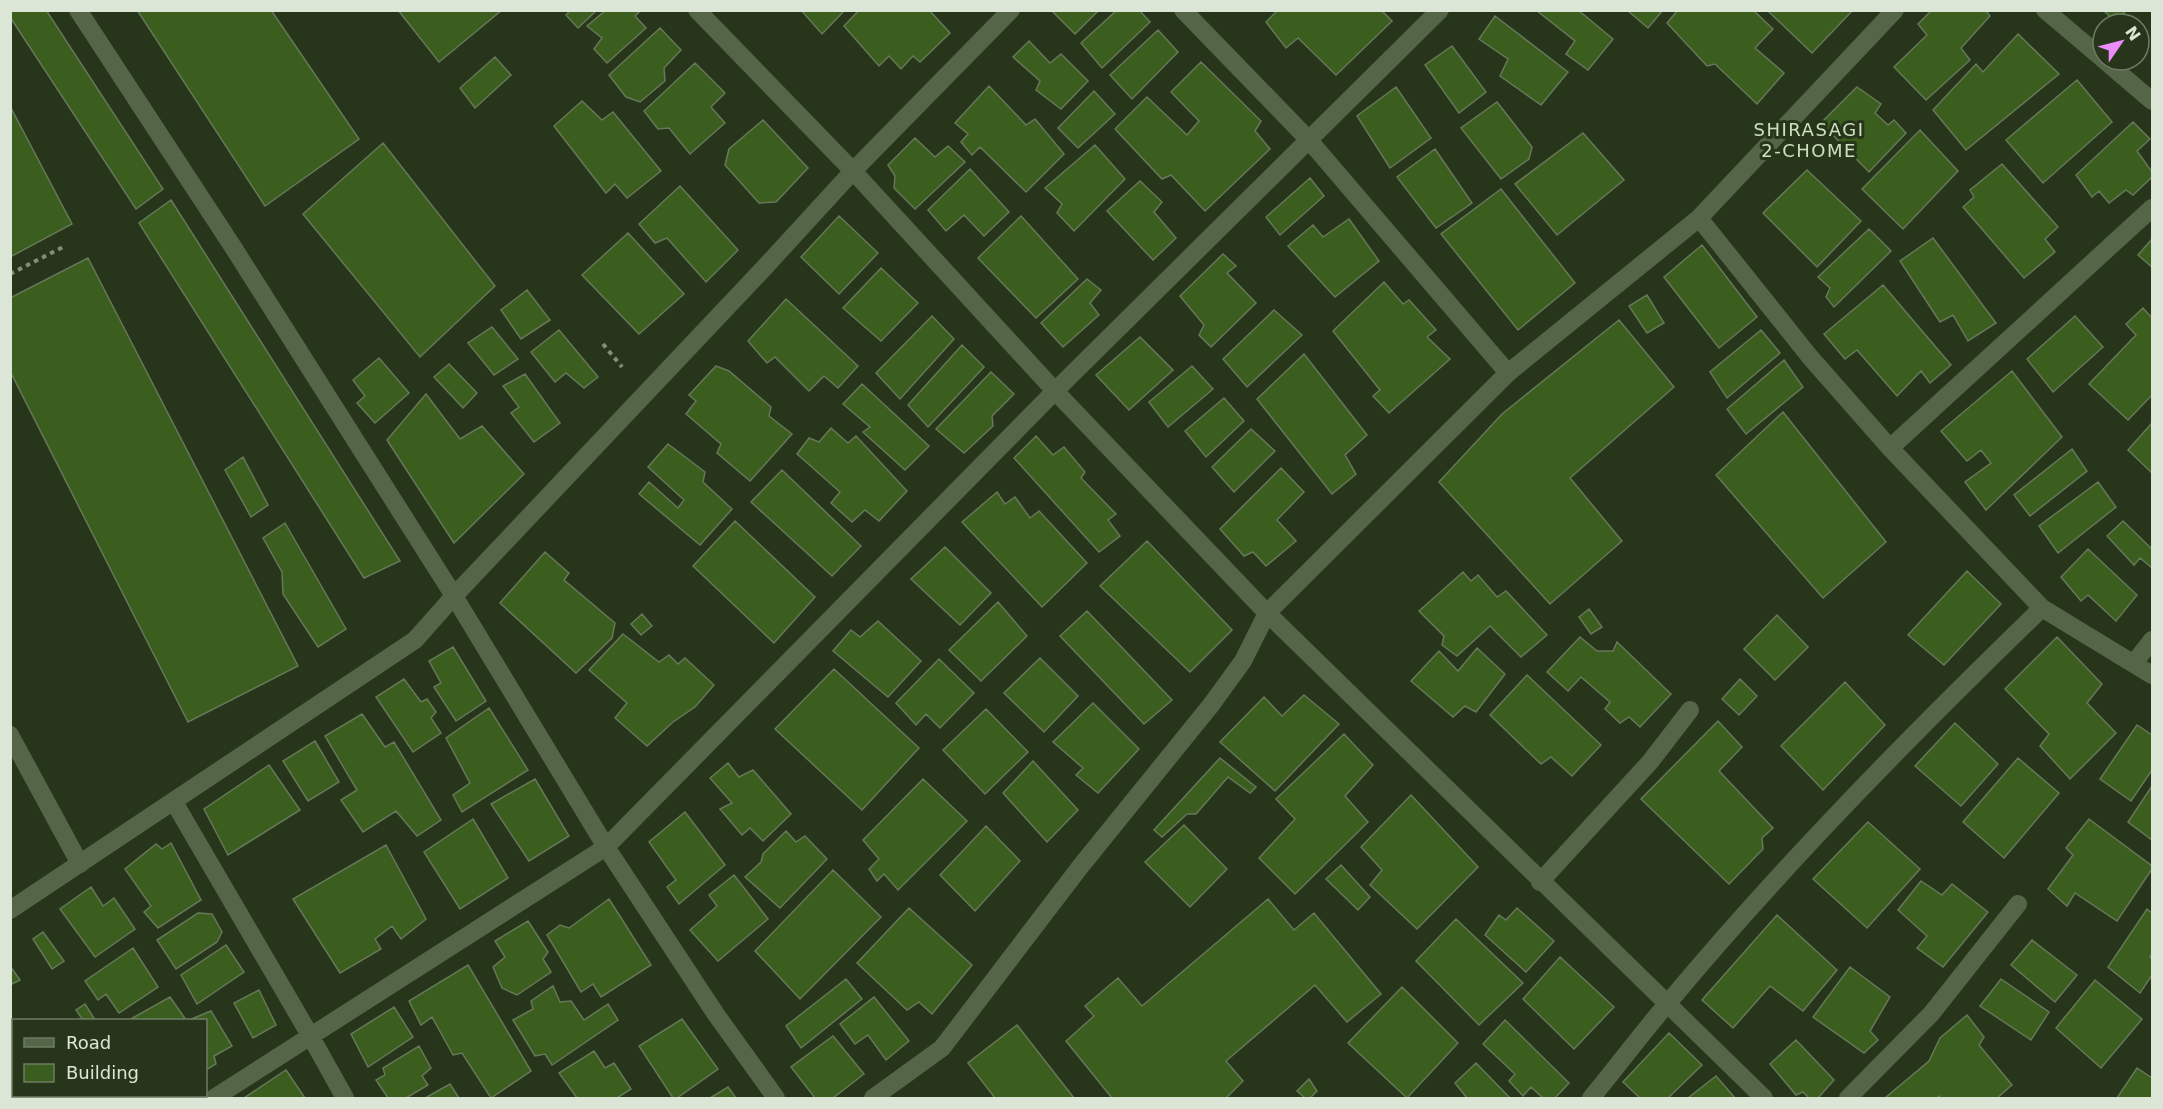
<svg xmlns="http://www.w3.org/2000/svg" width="2163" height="1109" viewBox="0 0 2163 1109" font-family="'DejaVu Sans',sans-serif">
	<rect width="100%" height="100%" fill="#27361b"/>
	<path fill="#3b5d1d" stroke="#66785a" stroke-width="1.5" d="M10 10H46L163 189 136 209 10 17Z
		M137 10H271L359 139 265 206Z
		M398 10H502L439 62Z
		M571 10H597L578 28 566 15Z
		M606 10H641L635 16 646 28 607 63 594 49 602 38 587 26Z
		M801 10H845L822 34Z
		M859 10H929L950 33 920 62 913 56 901 69 889 56 879 66 844 26Z
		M1051 10H1099L1075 34Z
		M1117 10H1139L1150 22 1102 68 1081 43Z
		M1278 10H1381L1392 21 1336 75 1298 38 1286 48 1266 22Z
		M1536 10H1578L1613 39 1588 70 1566 54 1575 41Z
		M1627 10H1663L1648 28Z
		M1678 10H1753L1773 29 1755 48 1784 73 1757 104 1715 64 1707 66 1667 23Z
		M1767 10H1853L1812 53Z
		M1932 10H1985L1990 16 1961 48 1970 60 1926 100 1894 67 1927 35 1918 24Z
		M2103 10H2126L2117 23Z
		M1495 16 1568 72 1541 105 1500 76 1508 59 1479 39Z
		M660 28 681 50 664 68 665 81 640 102 626 97 609 75Z
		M1158 30 1178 52 1132 99 1110 75Z
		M2018 34 2059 74 1966 150 1933 110 1976 64 1983 72Z
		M1029 41 1050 63 1061 54 1088 81 1061 109 1036 90 1040 81 1013 57Z
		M1452 46 1486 92 1459 113 1425 65Z
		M495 57 511 75 475 108 460 88Z
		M1201 62 1261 121 1255 131 1270 149 1205 211 1171 175 1162 179 1115 129 1147 97 1187 135 1199 121 1171 92Z
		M695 63 725 93 711 107 725 123 690 154 669 128 658 129 644 111Z
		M2077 80 2112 122 2043 183 2006 140Z
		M989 86 1026 125 1035 119 1064 154 1026 192 980 147 972 155 961 142 968 134 955 123Z
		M1396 87 1431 138 1390 168 1357 116Z
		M1857 87 1881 104 1875 113 1888 125 1894 120 1906 133 1869 172 1821 123Z
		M1094 91 1115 114 1078 148 1058 128Z
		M582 101 602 120 613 112 661 171 627 198 615 184 606 193 554 126Z
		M1497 102 1532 147 1529 159 1501 179 1461 128Z
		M10 106 72 224 10 257Z
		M763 120 808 168 776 202 759 203 725 165 729 149Z
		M2133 122 2150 139 2137 151 2152 172V177L2133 195 2126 190 2109 203 2099 191 2092 197 2076 175Z
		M1920 130 1958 171 1903 229 1862 189Z
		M1583 133 1624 180 1557 235 1515 184Z
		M915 138 935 157 948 146 965 162 915 209 894 188 895 176 888 165Z
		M383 143 495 286 420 357 303 214Z
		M1095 145 1125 179 1074 231 1057 213 1062 204 1045 188Z
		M1435 149 1472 203 1436 228 1397 177Z
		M2002 164 2058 227 2045 239 2055 252 2024 278 1963 207 1974 197 1970 190Z
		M970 169 1009 212 984 236 964 215 946 231 928 210Z
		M1807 170 1861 221 1817 267 1763 213Z
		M1310 178 1324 196 1280 235 1266 217Z
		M1140 181 1162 202 1154 212 1176 238 1153 260 1107 211Z
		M680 186 738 250 706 282 667 238 655 243 639 224Z
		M1501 189 1575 283 1518 330 1441 234Z
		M171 200 400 561 364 578 139 223Z
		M839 216 878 253 839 294 801 257Z
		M1021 216 1078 279 1036 318 978 258Z
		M1349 219 1379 261 1335 297 1288 246 1313 225 1323 237Z
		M1869 229 1891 251 1834 307 1826 297 1830 288 1818 277Z
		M628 233 684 294 639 334 582 275Z
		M1933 238 1996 323 1968 341 1953 315 1940 322 1900 261Z
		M2152 239V267L2138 255Z
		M1702 245 1757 317 1719 348 1664 277Z
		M1223 254 1236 266 1227 273 1256 303 1211 347 1199 335 1204 325 1180 296Z
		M88 258 298 666 188 722 10 371V298Z
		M881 268 918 303 881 341 843 308Z
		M1087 279 1101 290 1090 303 1099 315 1063 347 1041 323Z
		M1384 282 1403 304 1409 300 1436 330 1427 337 1450 359 1389 413 1373 396 1380 390 1333 331Z
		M1883 285 1951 365 1930 383 1921 371 1897 396 1857 350 1845 359 1824 334Z
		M527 290 550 320 521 339 501 310Z
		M1647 295 1664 323 1647 333 1629 306Z
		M786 299 858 366 838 388 824 376 809 391 775 357 767 363 748 341Z
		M2143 308 2152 318V395L2128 420 2089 384 2136 335 2126 324Z
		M1274 310 1302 335 1247 387 1223 359Z
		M932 316 954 339 900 399 876 373Z
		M2075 316 2103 347 2053 392 2027 359Z
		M1619 320 1674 387 1570 478 1622 541 1550 604 1439 482 1502 414Z
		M492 327 518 359 494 375 468 343Z
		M559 330 598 377 584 388 566 373 555 382 531 352Z
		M1761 330 1780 353 1727 398 1710 372Z
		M1140 337 1173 370 1129 410 1096 375Z
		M962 345 984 367 928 427 908 405Z
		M1304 354 1367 435 1345 455 1356 474 1332 494 1257 399Z
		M379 358 409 393 375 423 357 403 365 396 353 380Z
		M1784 360 1803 387 1746 434 1727 409Z
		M449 364 477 393 463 408 434 377Z
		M716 366 729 371 771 407 769 416 792 434 750 481 717 453 721 444 686 414 696 401 689 395Z
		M1192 366 1213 389 1168 427 1149 402Z
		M2012 371 2062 437 1986 510 1965 482 1991 463 1981 450 1967 461 1941 431Z
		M991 372 1014 394 992 416 993 426 964 453 936 429Z
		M525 374 560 423 534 442 511 413 519 407 503 386Z
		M862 384 929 446 905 470 863 432 870 427 843 404Z
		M426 394 460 439 482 426 524 474 454 543 387 440Z
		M1224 398 1244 421 1206 457 1185 431Z
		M1783 412 1886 542 1823 598 1716 475Z
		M2152 423V473L2128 450Z
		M831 428 848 443 856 436 907 491 879 521 865 510 852 522 831 503 840 492 797 454 809 438 819 442Z
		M1251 429 1275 451 1234 492 1212 467Z
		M1036 436 1053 455 1064 447 1085 472 1081 478 1116 514 1108 520 1120 536 1099 552 1014 458Z
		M668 444 705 472 703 482 732 509 700 545 639 494 649 482 678 508 684 500 648 467Z
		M2072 449 2087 471 2030 516 2014 495Z
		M243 457 268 505 251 517 225 470Z
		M1281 468 1304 492 1277 520 1296 541 1266 566 1253 552 1244 556 1220 529Z
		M782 470 861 546 832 576 751 502Z
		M2098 482 2116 507 2058 553 2039 526Z
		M997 492 1005 504 1015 497 1030 518 1039 511 1087 563 1042 607 962 522Z
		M735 521 815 597 774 643 693 566Z
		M2123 521 2152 549V568L2140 558 2134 565 2107 536Z
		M285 523 346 629 318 647 283 594 282 572 263 538Z
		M1147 541 1232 630 1190 672 1100 586Z
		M945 547 991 593 960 625 911 579Z
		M2088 549 2137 595 2116 621 2088 595 2081 601 2061 577Z
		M545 552 569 573 564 580 615 623 612 638 576 673 500 603Z
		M1967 571 2001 604 1944 665 1908 635Z
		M1463 572 1471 581 1478 575 1497 597 1506 591 1547 635 1521 657 1490 626 1457 656 1442 645 1444 636 1419 611Z
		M998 602 1027 636 981 681 949 650Z
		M1589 609 1602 627 1591 634 1579 617Z
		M1087 611 1172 700 1144 724 1060 636Z
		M642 614 652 626 641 635 631 624Z
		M1777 615 1808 647 1775 680 1744 649Z
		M878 621 921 661 888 697 833 651 851 630 860 637Z
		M623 634 659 662 669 655 678 664 685 658 714 685 695 707 673 722 647 746 615 718 627 703 589 670Z
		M1580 637 1597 651H1613L1617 642 1671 694 1640 727 1629 717 1620 723 1605 709 1610 702 1581 677 1568 691 1547 672Z
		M2057 637 2102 684 2087 703 2116 733 2070 779 2040 746 2049 734 2005 689Z
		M453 647 486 701 456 721 434 687 441 683 429 661Z
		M1477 648 1505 674 1476 712 1465 706 1453 717 1411 681 1439 651 1458 671Z
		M1040 658 1078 696 1044 732 1004 693Z
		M939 659 974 693 940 728 926 714 916 725 896 703Z
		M834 669 919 748 862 810 775 729Z
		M1527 675 1601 745 1572 776 1551 757 1541 764 1490 715Z
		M404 679 421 702 427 699 436 712 431 718 441 733 413 752 376 697Z
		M1740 679 1757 696 1739 715 1722 699Z
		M1845 682 1885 725 1823 790 1781 746Z
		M1304 695 1339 724 1275 791 1220 742 1264 697 1282 716Z
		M1093 703 1139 749 1098 793 1076 775 1083 768 1053 742Z
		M489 708 528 770 462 812 453 795 470 783 446 738Z
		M986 709 1028 752 985 794 943 750Z
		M362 714 385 747 394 742 441 820 417 836 396 811 363 832 341 800 357 790 325 736Z
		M1718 721 1742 747 1719 771 1773 828 1762 838 1763 849 1729 884 1641 799Z
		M1955 723 1998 764 1961 806 1915 766Z
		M2137 725 2152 735V770L2131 801 2100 779Z
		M1344 734 1373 765 1345 796 1368 822 1295 894 1259 858 1295 819 1276 799Z
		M315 741 339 782 308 801 283 761Z
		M1220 758 1256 787 1250 793 1228 777 1196 814H1187L1162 837 1154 830Z
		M2018 758 2059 793 2004 858 1963 822Z
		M1033 761 1078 810 1047 842 1003 793Z
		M728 763 739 777 753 770 791 814 763 841 750 828 742 835 720 809 732 803 710 778Z
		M269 765 300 810 228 855 204 809Z
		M535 779 569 836 529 861 491 804Z
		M923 779 967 821 898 890 884 874 877 881 869 869 879 859 863 840Z
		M2152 786V840L2128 822Z
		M1411 795 1478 867 1417 929 1370 885 1382 870 1361 847Z
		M685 812 725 865 679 904 667 887 676 880 649 842Z
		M473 819 508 878 460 909 424 852Z
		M2089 819 2152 866V869L2117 921 2075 893 2067 906 2048 889 2073 855 2066 848Z
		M1868 822 1920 869 1867 928 1813 879Z
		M1184 825 1227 869 1190 907 1145 862Z
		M986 826 1020 861 975 911 940 875Z
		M786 831 796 842 805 836 827 859 780 908 745 877 761 862 763 854Z
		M171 843 201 900 158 928 144 912 151 906 125 869 156 844 162 849Z
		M386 845 426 919 401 939 392 926 375 939 381 949 340 973 293 899Z
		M1341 865 1370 897 1358 910 1326 879Z
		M833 870 881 917 800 999 755 951Z
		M734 875 768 919 718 961 690 930 717 906 709 895Z
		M1921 881 1942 895 1952 884 1988 912 1943 967 1917 948 1927 936 1898 910Z
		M91 887 103 906 114 898 135 929 95 957 60 909Z
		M609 899 651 965 601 997 593 984 581 992 547 935 560 925 569 928Z
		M1268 899 1294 930 1314 913 1381 994 1347 1022 1315 985 1226 1061 1243 1081 1226 1098H1112L1066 1041 1094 1016 1085 1006 1118 978 1142 1006Z
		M909 908 972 965 932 1014 919 1002 907 1010 857 963Z
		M1517 908 1554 941 1526 972 1485 935 1499 915 1506 920Z
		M2147 909 2152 913V953L2150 957 2152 959V975L2140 993 2108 967Z
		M198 913 212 914 222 932 217 942 176 969 157 940Z
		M1777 915 1837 970 1803 1011 1770 986 1733 1028 1702 1000Z
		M1456 919 1523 983 1479 1025 1416 961Z
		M528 921 548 952 543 959 551 972 517 995 502 988 493 967 505 957 495 941Z
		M43 932 64 961 52 969 33 939Z
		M2032 940 2077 975 2055 1002 2011 965Z
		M226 945 244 972 197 1004 181 975Z
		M133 948 158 987 119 1013 106 994 98 1000 85 981Z
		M1560 957 1614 1007 1574 1049 1523 999Z
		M468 965 531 1071 491 1098 462 1053 453 1055 432 1017 421 1025 409 1001Z
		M10 966 20 980 10 985Z
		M1850 967 1890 997 1870 1031 1878 1040 1864 1053 1813 1017Z
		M846 979 862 999 801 1048 786 1026Z
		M2001 979 2049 1012 2031 1040 1980 1006Z
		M2095 980 2142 1019 2101 1068 2056 1028Z
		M553 986 560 1002 571 1001 584 1020 608 1004 618 1020 552 1065 545 1054 535 1056 513 1020 533 1009 531 1001Z
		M1402 987 1458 1043 1407 1098 1348 1043Z
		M259 990 276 1025 253 1038 234 1003Z
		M170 997 186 1020H129Z
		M874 997 909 1041 886 1060 868 1035 855 1044 840 1024Z
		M85 1004 95 1020H83L76 1010Z
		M394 1007 413 1037 368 1067 351 1034Z
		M211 1011 232 1046 214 1056 216 1064 206 1070V1020H189Z
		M1967 1015 1984 1037 1979 1045 2012 1085 1997 1098H1941L1939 1096 1937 1098H1885L1929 1061 1940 1038Z
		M682 1019 718 1069 677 1098H673L639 1046Z
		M1505 1020 1569 1083 1555 1098H1543L1531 1087 1523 1096 1509 1081 1515 1074 1483 1044Z
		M1017 1025 1074 1098H995L968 1063Z
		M1669 1033 1702 1065 1668 1098H1640L1623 1082Z
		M833 1036 864 1074 833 1098H815L791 1067Z
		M1796 1040 1834 1080 1818 1098H1809L1803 1092 1796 1095 1770 1064Z
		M14 1044V1076L10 1071V1046Z
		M419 1046 431 1068 422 1076 428 1085 406 1098H388L376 1080 385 1075 383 1068Z
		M594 1051 605 1068 614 1063 631 1089 617 1098H577L559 1073Z
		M1476 1063 1510 1098H1467L1455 1083Z
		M2137 1068 2152 1078V1098H2117Z
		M286 1070 305 1098H244Z
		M1716 1076 1735 1098H1688Z
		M1309 1079 1317 1091 1310 1098H1305L1297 1091Z
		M450 1084 459 1098H425Z
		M728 1087 736 1098H710Z
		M26 1096H104L106 1098H28Z"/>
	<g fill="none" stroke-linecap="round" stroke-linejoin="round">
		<path stroke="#818e78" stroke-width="4" stroke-dasharray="4.5 4.5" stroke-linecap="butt" d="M10 274 63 247
			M603 344 622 367"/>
		<path stroke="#546548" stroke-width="18" d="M10 735 80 864
			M1540 882 1650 762 1690 710
			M1848 1098 1931 1014 2018 904"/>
		<path stroke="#546548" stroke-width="18" d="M78 10 233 247 454 596 606 847 715 1013 776 1098
			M697 10 853 171 1055 391 1267 613 1764 1098
			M1183 10 1308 139 1508 373
			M2045 10 2103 59
			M2104 60 2152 101
			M1699 218 1810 357 1890 448 2042 608 2152 675
			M1890 448 2152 208
			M2134 663 2152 640
			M174 802 311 1037 345 1098
			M10 910 415 640 454 596 765 267 853 171 1011 10
			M214 1098 606 847 1055 391 1440 10
			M873 1098 942 1048 1080 867 1211 705 1243 661 1267 613 1508 373 1699 218 1895 10
			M1591 1098C1617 1067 1641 1034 1668 1003 1784 864 1912 734 2042 608"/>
	</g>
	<g text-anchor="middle" stroke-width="6" stroke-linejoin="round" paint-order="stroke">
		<g font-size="18" letter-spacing="1.5" fill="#cce0bf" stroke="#27361b">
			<text x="1809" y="136">SHIRASAGI<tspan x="1809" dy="21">2-CHOME</tspan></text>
		</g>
	</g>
	<rect width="2163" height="1109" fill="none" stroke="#dce6d6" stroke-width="24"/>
	<rect x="12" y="1019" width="195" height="78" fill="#27361b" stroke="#6f7c66" stroke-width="1.5"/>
	<rect x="24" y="1038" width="30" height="9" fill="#546548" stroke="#6f7c66" stroke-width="1.5"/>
	<text x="66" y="1049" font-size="18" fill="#dce6d6">Road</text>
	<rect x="24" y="1064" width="30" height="18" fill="#3b5d1d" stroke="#6f7c66" stroke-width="1.5"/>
	<text x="66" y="1079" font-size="18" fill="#dce6d6">Building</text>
	<g transform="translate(2121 42) rotate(55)"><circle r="28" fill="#27361b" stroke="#6f7c66" stroke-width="1.5"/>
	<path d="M0-4.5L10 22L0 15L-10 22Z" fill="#ec8cfa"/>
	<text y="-9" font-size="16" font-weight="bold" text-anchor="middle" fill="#dce6d6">N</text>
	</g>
</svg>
